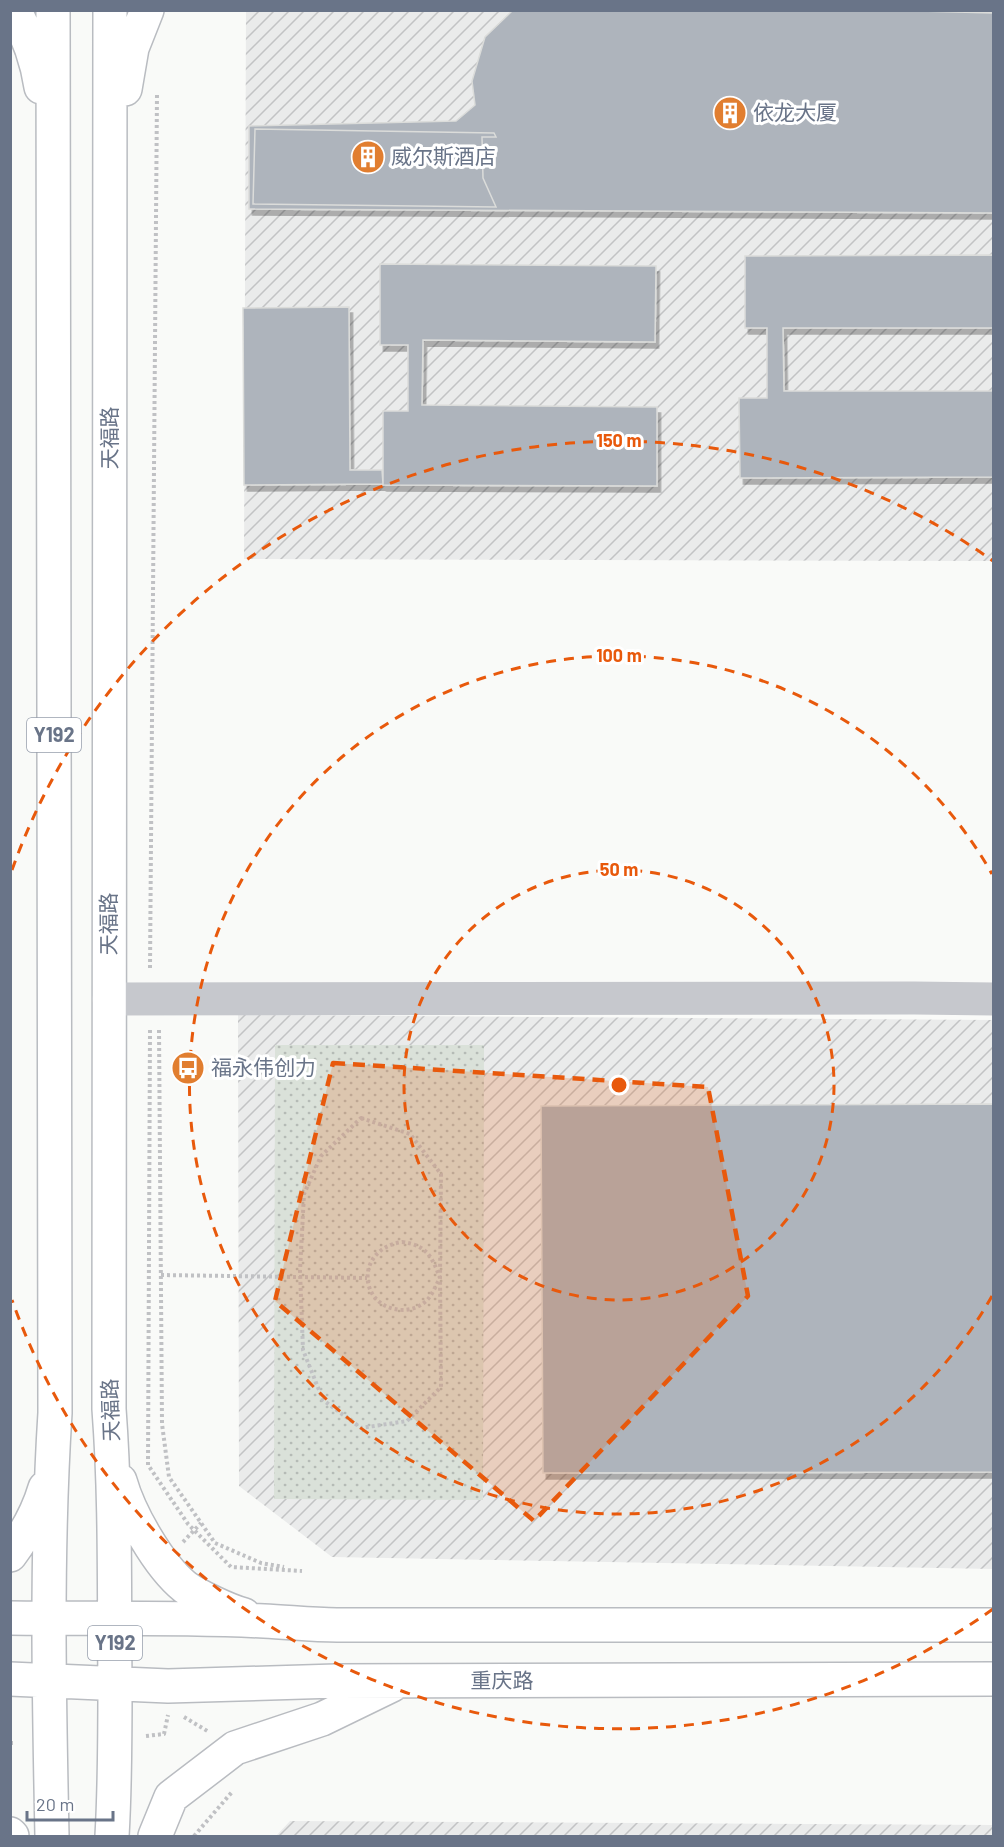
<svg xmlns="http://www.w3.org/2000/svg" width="1004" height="1847" viewBox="0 0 1004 1847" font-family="Barlow,'Noto Sans SC',sans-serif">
	<defs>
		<pattern id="industrial-furrows" width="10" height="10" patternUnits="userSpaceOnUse" patternTransform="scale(1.5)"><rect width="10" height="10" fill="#eaebeb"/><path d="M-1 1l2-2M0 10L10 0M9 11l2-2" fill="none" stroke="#c2c3c4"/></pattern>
		<pattern id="park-dots" width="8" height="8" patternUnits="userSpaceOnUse" patternTransform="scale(1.5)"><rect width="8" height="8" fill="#dae1d9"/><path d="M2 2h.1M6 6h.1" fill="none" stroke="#b5bbb6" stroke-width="1.8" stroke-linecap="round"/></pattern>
		<filter id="shadow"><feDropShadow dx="3.5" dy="6" stdDeviation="0" flood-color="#0004"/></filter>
	</defs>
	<rect width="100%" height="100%" fill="#f9faf8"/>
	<path fill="url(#industrial-furrows)" d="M246 11H993V561L244 559Z
		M238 1015 993 1020V1569L332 1557 239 1486Z
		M290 1821 993 1825 994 1836H276Z"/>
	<path fill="url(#park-dots)" d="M275 1045H484L483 1500 274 1499Z"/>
	<path fill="#aeb4bc" stroke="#dbdcda" stroke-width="1.5" filter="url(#shadow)" d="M880 10 994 13V213L249 209V126L456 121 475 105 472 81 485 37 512 11Z
		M255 129 494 133 496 137H482L483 178 496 207 253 204Z
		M994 255V328H783L784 391H994V477L740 478 739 398H767V328H745V256Z
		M380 264 656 266 655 342 423 340 422 405 657 407V486L383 485V411H408V345H380Z
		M349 307 350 470H382L383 484 244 485 243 308Z
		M994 1104V1472L543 1473 541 1106Z"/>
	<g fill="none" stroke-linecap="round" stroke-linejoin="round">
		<g stroke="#b9bcc1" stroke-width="36">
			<path id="major" d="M14 10C28 35 37 59 41 87
				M110 10 109 1409C116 1501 114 1593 115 1685 115 1736 115 1786 112 1836
				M125 89 132 48 147 10
				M120 1481C129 1513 158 1565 185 1587 197 1596 229 1611 244 1615
				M10 1555C25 1535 38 1512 45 1488
				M10 1618C95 1619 179 1617 264 1621 288 1622 312 1625 337 1625H994
				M10 1679 168 1686 336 1681 994 1679
				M10 1834 12 1836
				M52 1836C49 1695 46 1554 55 1413L53 10
				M155 1836 171 1797 235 1748 322 1719 392 1685"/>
		</g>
		<path stroke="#c0c1c4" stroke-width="4" stroke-dasharray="3 3" stroke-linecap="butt" d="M150 968 157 94
			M150 1030 148 1465 188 1524 231 1567 302 1571
			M159 1030 162 1424 169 1477 215 1543 261 1563 284 1567
			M361 1118 410 1134 441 1174 440 1278 441 1387 407 1421 361 1428 323 1400 303 1350 300 1271 304 1194 321 1156Z
			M402 1242C427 1245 432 1257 440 1278 436 1285 433 1293 428 1299 422 1306 412 1310 403 1310 358 1309 354 1249 402 1242Z
			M161 1275 367 1278
			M183 1542 201 1523
			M184 1717 209 1732
			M146 1736 164 1734 168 1715
			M10 1743H14
			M194 1836 232 1792"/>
		<path stroke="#c6c8cd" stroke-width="33" d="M109 999 914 998 994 999"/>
		<use href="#major" stroke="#fff" stroke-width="33"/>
	</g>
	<path fill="#e8590c" fill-opacity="0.2" stroke="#e8590c" stroke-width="4.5" stroke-dasharray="12 8" stroke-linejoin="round" d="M333 1063 708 1087 748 1296 534 1521 275 1301Z"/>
	<g fill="none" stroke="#e8590c" stroke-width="3" stroke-dasharray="10 8">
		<circle cx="619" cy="1085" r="215"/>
		<path d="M992 1296A429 429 0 1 1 992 874"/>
		<path d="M993 1609A644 644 0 0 1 12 1300M12 870A644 644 0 0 1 993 561"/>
	</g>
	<defs>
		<g id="building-disc" transform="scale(1.725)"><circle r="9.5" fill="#e17e30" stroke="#fff"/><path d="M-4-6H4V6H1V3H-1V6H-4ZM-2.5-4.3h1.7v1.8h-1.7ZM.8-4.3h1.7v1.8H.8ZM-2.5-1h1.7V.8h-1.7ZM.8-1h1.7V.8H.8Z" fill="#fff"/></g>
		<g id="bus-disc" transform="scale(1.725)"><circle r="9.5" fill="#e17e30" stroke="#fff"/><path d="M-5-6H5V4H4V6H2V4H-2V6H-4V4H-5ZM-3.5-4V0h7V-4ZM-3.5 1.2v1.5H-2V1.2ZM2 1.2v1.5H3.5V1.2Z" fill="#fff"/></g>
	</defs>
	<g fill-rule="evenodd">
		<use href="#building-disc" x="730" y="113"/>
		<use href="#building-disc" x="368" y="157"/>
		<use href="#bus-disc" x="188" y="1068"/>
	</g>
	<g text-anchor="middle" stroke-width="6" stroke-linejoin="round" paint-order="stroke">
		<g fill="#fff" stroke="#969eac" stroke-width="1.5">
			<rect x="27" y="718" width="54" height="34" rx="4.5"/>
			<rect x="88" y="1626" width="54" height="34" rx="4.5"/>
		</g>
		<g font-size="20" font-weight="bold" fill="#697488">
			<text x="54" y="742">Y192</text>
			<text x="115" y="1650">Y192</text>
		</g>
		<g font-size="21" fill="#697488" stroke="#fff" text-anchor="start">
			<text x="753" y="120">依龙大厦</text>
			<text x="391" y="164">威尔斯酒店</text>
			<text x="211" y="1075">福永伟创力</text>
		</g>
		<g font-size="21" fill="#697488" stroke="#fff">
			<text transform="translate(110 438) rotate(-90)" y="7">天福路</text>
			<text transform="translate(109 924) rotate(-90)" y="7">天福路</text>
			<text transform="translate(111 1410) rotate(-92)" y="7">天福路</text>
			<text x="502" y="1688">重庆路</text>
		</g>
	</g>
	<circle cx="619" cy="1085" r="9" fill="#e8590c" stroke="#fff" stroke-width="3"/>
	<g font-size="18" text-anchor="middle" font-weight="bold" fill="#e8590c" stroke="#fff" stroke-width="6" stroke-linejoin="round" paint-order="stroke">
		<text x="619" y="447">150 m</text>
		<text x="619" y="662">100 m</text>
		<text x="619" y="876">50 m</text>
	</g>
	<rect width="1004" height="1847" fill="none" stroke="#697488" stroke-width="24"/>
	<path d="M27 1811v9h86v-9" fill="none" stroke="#697488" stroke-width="3"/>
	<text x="36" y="1811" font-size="18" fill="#697488" stroke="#ffffff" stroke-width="4.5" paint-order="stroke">20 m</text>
</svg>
